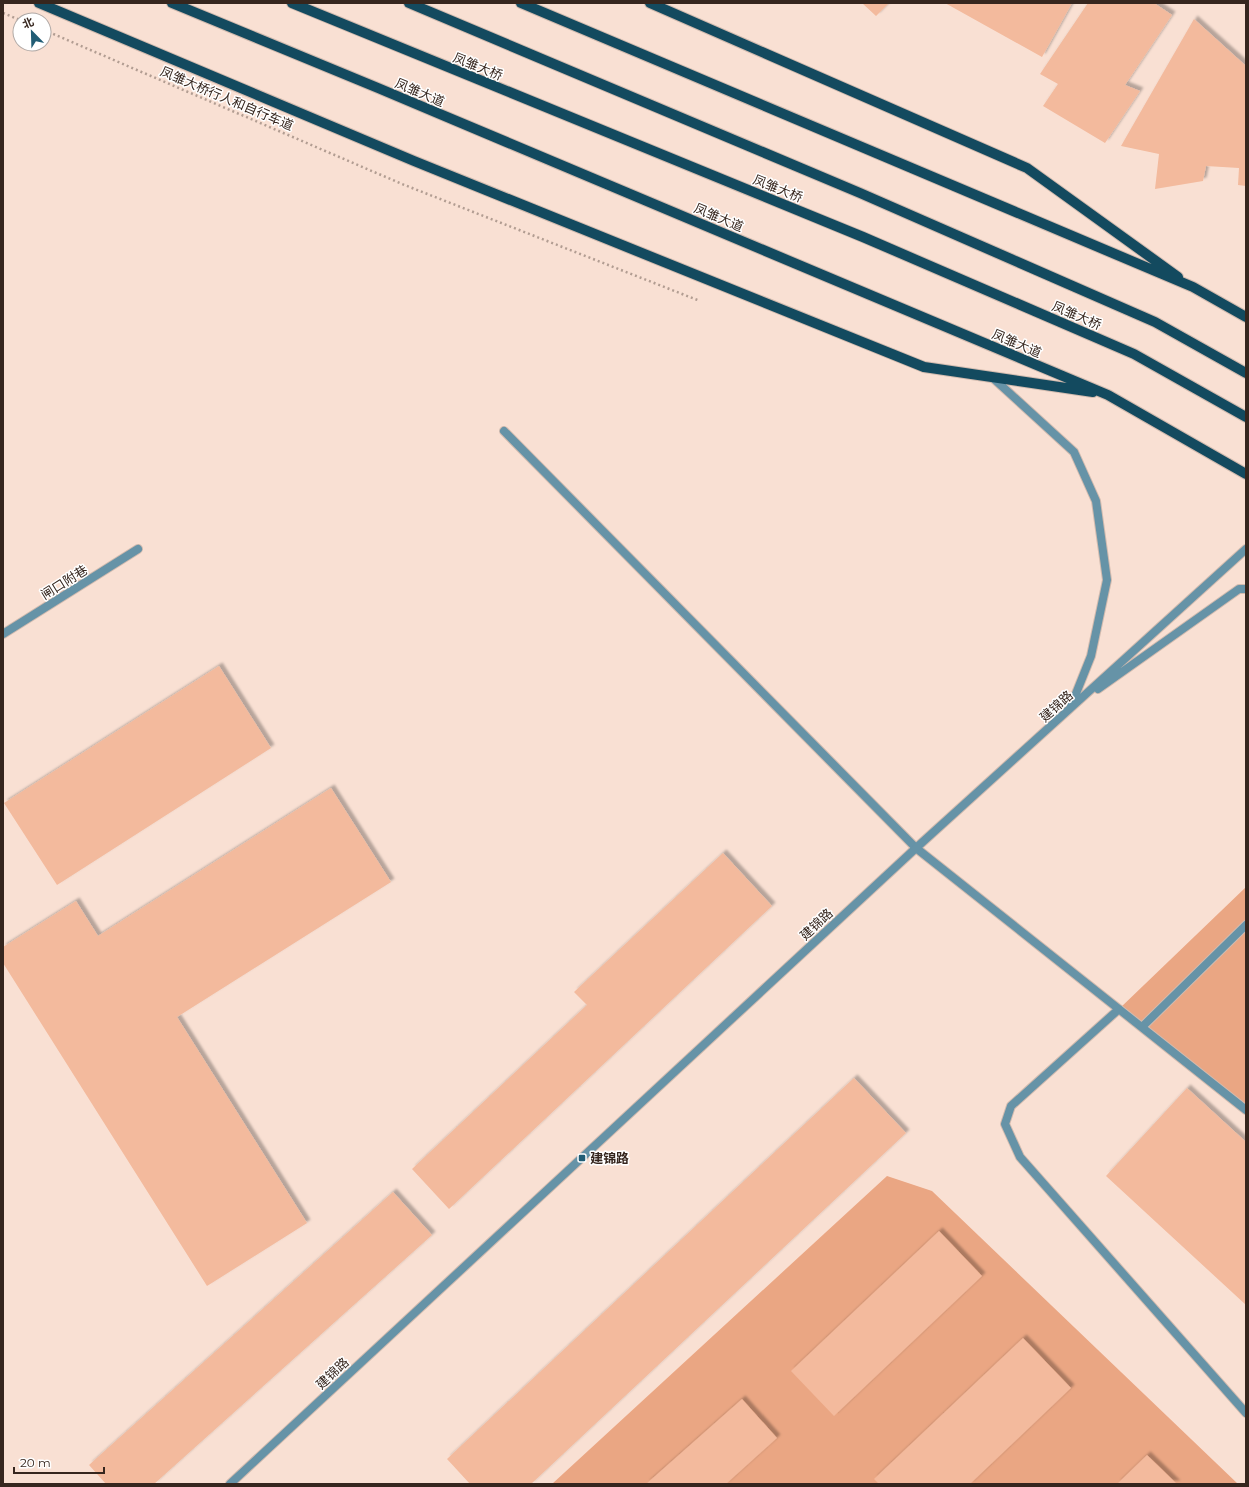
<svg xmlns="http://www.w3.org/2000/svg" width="1249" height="1487" viewBox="0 0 1249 1487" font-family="Montserrat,'Noto Sans SC',sans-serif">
	<defs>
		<filter id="shadow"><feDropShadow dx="3.5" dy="-3.5" stdDeviation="1" flood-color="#0004"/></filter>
	</defs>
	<rect width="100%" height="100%" fill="#f9e0d3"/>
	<path fill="#eaa683" d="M1246 887V1110L1119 1009Z
		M887 1176 932 1191 1238 1484H552Z"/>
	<path fill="#f3ba9d" filter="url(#shadow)" d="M862 3H889L876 16Z
		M945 3H1072L1042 57Z
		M1088 3H1154L1172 15 1125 85 1140 91 1105 143 1043 106 1058 84 1040 74Z
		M1194 19 1246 66V186L1238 185 1239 168 1206 166 1203 181 1155 189 1159 154 1121 146Z
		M219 666 271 748 57 885 4 803Z
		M331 788 391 882 177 1017 307 1223 207 1286 3 963V947L76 901 98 936Z
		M723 853 772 906 449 1209 412 1169 587 1005 574 992Z
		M854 1078 906 1133 531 1484H470L447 1459Z
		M1187 1088 1246 1142V1305L1106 1176Z
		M393 1192 432 1235 154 1484H106L89 1465Z
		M939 1231 982 1276 834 1416 791 1371Z
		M1023 1338 1071 1388 970 1484H879L874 1479Z
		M742 1399 777 1438 726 1484H646Z
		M1147 1455 1177 1484H1117Z"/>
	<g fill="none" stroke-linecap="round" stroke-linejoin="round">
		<g stroke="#d2bbaf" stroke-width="10">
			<path id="service" d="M916 848 1246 1110
				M1119 1009 1011 1106 1005 1124 1020 1157 1246 1413
				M1142 1027 1246 925"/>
		</g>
		<g stroke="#d2bbaf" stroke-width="10">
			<path id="minor" d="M504 431 916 848
				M3 634 138 549"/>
		</g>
		<g stroke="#d2bbaf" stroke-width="10">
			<path id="tertiary" d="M993 378 1074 452 1096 501 1107 580 1091 656 1071 706
				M1098 689 1239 589H1246
				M230 1484 916 848 1246 549"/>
		</g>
		<g stroke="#d2bbaf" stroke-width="12">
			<path id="primary" d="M39 3 414 161 924 367 1093 392
				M172 3 378 88 1108 395 1246 474
				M292 3 863 237 1134 354 1246 417
				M409 3 860 193 1155 322 1246 373
				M521 3 1193 287 1246 317
				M650 3 1027 168 1178 277"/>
		</g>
		<path stroke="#b29d92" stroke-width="2.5" stroke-dasharray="2 3" stroke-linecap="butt" d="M3 13 20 20
			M44 30 402 184 700 301"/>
		<use href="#service" stroke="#6693a7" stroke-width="8"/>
		<use href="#minor" stroke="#6693a7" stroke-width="8"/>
		<use href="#tertiary" stroke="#6693a7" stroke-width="8"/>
		<use href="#primary" stroke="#134a5f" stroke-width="10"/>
	</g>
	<rect fill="#215d75" stroke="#fff" stroke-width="1.5" x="578" y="1154" width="8" height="8" rx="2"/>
	<g text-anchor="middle" stroke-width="3" stroke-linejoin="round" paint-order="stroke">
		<g font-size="13" fill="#36261e" stroke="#fff">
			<text transform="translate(478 66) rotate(22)" y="5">凤雏大桥</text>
			<text transform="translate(420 92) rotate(23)" y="5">凤雏大道</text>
			<text transform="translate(227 98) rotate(23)" y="5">凤雏大桥行人和自行车道</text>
			<text transform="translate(778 188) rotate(22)" y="5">凤雏大桥</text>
			<text transform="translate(719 217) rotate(23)" y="5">凤雏大道</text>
			<text transform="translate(1077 315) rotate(23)" y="5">凤雏大桥</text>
			<text transform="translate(1017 343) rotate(23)" y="5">凤雏大道</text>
			<text transform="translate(64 582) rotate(-32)" y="5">闸口附巷</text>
			<text transform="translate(1056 706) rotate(-42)" y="5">建锦路</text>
			<text transform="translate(816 924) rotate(-43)" y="5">建锦路</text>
			<text transform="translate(332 1373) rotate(-43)" y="5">建锦路</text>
		</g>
		<g font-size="13" font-weight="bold" fill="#36261e" stroke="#fff" text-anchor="start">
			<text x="590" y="1163">建锦路</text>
		</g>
	</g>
	<rect width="1249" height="1487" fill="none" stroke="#36261e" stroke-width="8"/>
	<g transform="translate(32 32) rotate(337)"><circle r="19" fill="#ffffff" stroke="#afa8a5"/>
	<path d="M0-3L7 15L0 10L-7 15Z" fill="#215d75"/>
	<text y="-6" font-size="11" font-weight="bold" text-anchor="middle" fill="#36261e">北</text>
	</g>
	<path d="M14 1467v6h90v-6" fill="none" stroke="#36261e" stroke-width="2"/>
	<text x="20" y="1467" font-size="12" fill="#36261e" stroke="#ffffff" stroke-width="3" paint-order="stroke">20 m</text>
</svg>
